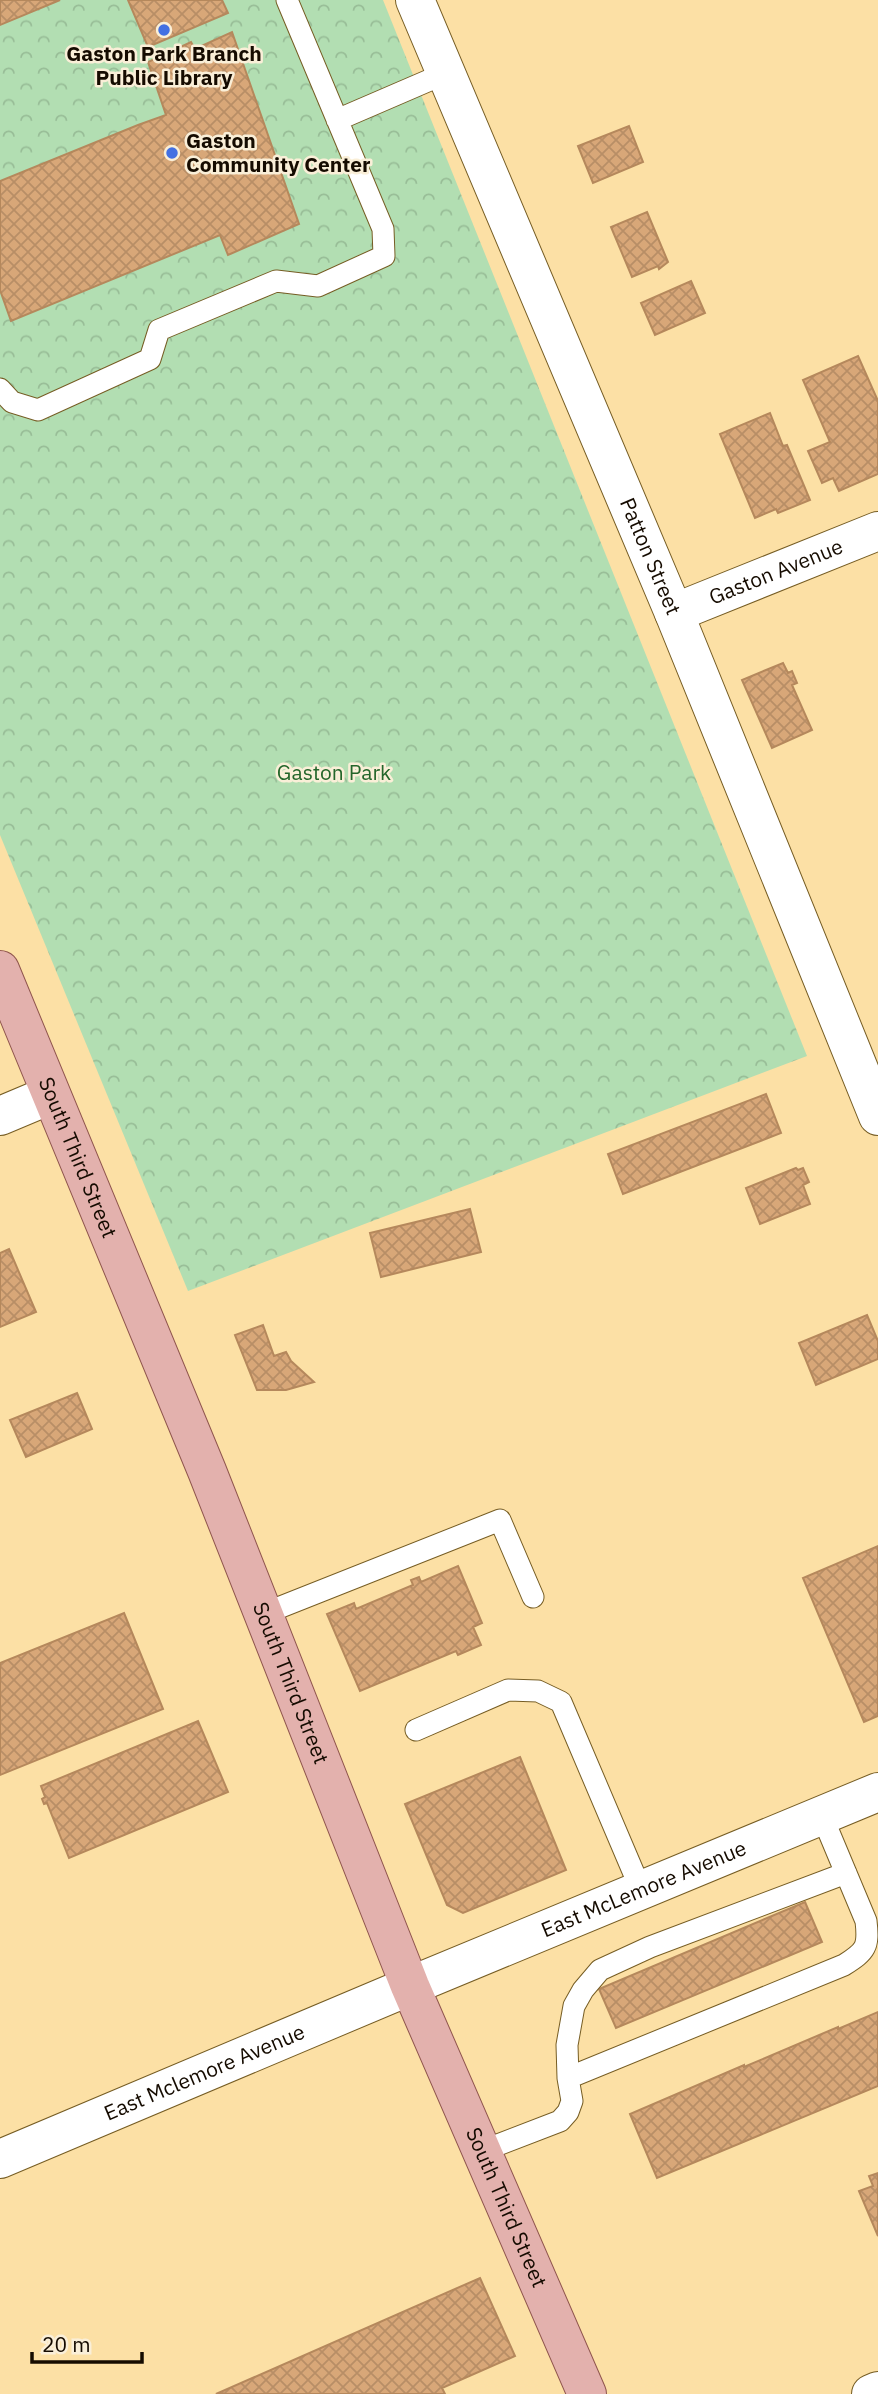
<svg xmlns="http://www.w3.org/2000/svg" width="878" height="2394" viewBox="0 0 878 2394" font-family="'IBM Plex Sans',sans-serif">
	<defs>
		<pattern id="forest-crowns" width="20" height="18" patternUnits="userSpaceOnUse" patternTransform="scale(1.75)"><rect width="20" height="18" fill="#b2deb2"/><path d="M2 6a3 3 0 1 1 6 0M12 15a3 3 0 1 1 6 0" fill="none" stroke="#98bd97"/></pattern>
		<pattern id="building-cross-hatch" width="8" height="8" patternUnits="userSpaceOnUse" patternTransform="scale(1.75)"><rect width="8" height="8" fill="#d8a778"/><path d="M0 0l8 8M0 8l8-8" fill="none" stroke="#b88e66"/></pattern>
	</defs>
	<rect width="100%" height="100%" fill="#fce0a5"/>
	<path fill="url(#forest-crowns)" d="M0 0H383L807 1056 188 1291 0 835Z"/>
	<path fill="url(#building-cross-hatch)" stroke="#b5885c" stroke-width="2" d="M0 0H60L0 25Z
		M128 0H222L228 13 148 47Z
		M232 32 299 224 228 255 220 235 11 321 0 290V181L138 125 166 115 148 62 191 42 195 49Z
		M629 126 643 162 593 183 578 146Z
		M647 212 668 262 659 269 658 266 632 277 611 227Z
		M691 281 705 313 655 335 641 303Z
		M858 356 878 401V474L839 491 833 478 822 483 808 451 830 442 803 380Z
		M770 413 783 446 787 445 810 500 778 513 776 509 755 518 720 434Z
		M783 663 788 673 792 671 797 683 792 685 812 730 772 748 742 680Z
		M766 1094 781 1133 623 1194 608 1154Z
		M796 1168 798 1170 803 1168 809 1182 803 1185 810 1204 760 1224 746 1188Z
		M470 1209 481 1252 381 1277 370 1233Z
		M9 1249 36 1312 0 1327V1253Z
		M867 1315 878 1341V1359L816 1385 799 1343Z
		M263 1325 274 1356 286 1352 291 1361 314 1382 286 1390H257L235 1335Z
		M77 1393 92 1429 26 1457 10 1420Z
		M878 1546V1716L864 1722 803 1578Z
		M458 1566 482 1623 473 1627 481 1645 458 1655 456 1651 360 1691 327 1614 354 1603 356 1609 413 1585 411 1580 419 1577 421 1582Z
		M124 1613 163 1709 0 1775V1663Z
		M198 1721 228 1792 69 1858 47 1803 44 1804 42 1799 45 1797 41 1786Z
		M520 1757 566 1870 463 1913 447 1905 405 1804Z
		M805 1902 822 1942 616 2028 599 1989Z
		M878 2012V2086L657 2178 630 2114 744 2065V2067L838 2027V2029Z
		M878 2173V2236L859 2191 873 2186 869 2176Z
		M480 2278 515 2356 442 2388 445 2394H216Z"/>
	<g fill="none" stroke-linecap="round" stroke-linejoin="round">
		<g stroke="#765d24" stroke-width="23">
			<path id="service" d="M337 120 446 73
				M0 389 12 402 38 410 150 359 159 330 276 281 318 286 384 256 383 229 287 0
				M263 1614 500 1520 533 1597
				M416 1730 508 1690 538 1691 561 1702 641 1890
				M568 2078 844 1965C866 1951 869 1947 866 1921L822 1816
				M482 2151 560 2121 568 2112 572 2101 568 2078 567 2045 574 2006 583 1990 600 1970 650 1947 846 1873"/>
		</g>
		<g stroke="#765d24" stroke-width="40">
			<g id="minor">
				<path id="s1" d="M415 0 674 613 878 1116"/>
				<path id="s2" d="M674 613 878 531"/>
				<path d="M0 1116 50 1095"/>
				<path d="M871 2394 878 2391"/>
			</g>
		</g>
		<g stroke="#765d24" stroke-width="40">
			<g id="secondary">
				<path id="s3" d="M0 2159 410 1986 878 1792"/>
			</g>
		</g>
		<g stroke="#8f554d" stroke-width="40">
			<g id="primary">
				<path id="s4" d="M0 970 207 1471 410 1986 587 2394"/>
			</g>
		</g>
		<use href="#service" stroke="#fff" stroke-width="21"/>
		<use href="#minor" stroke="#fff" stroke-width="38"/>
		<use href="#secondary" stroke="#fff" stroke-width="38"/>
		<use href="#primary" stroke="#e3b1ad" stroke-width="38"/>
	</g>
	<g fill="#4370e2" stroke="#faefd8" stroke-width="2.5">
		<circle cx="164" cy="30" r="7"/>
		<circle cx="172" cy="153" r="7"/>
	</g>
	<g text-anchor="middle" stroke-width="5" stroke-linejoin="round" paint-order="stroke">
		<g font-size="21" font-weight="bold" fill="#150b00" stroke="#faefd8">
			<text x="164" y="61">Gaston Park Branch<tspan x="164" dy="24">Public Library</tspan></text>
			<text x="186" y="148" text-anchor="start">Gaston<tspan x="186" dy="24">Community Center</tspan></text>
		</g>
		<g font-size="21" fill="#150b00" stroke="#faefd8">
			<text dy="7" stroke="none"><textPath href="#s1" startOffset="604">Patton Street</textPath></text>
			<text dy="7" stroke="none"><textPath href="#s2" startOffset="110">Gaston Avenue</textPath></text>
			<text dy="7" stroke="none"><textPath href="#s4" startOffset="203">South Third Street</textPath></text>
			<text dy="7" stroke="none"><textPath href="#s4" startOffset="770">South Third Street</textPath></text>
			<text dy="7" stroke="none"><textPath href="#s3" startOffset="698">East McLemore Avenue</textPath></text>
			<text dy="7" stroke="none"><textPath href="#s3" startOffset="222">East Mclemore Avenue</textPath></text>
			<text dy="7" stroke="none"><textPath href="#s4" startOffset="1337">South Third Street</textPath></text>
		</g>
		<g font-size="21" fill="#24662a" stroke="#faefd8">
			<text x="334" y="780">Gaston Park</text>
		</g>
	</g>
	<path d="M32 2352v10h110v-10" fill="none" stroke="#150b00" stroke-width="3.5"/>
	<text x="42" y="2352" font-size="21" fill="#150b00" stroke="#faefd8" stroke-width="5" paint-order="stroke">20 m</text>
</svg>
